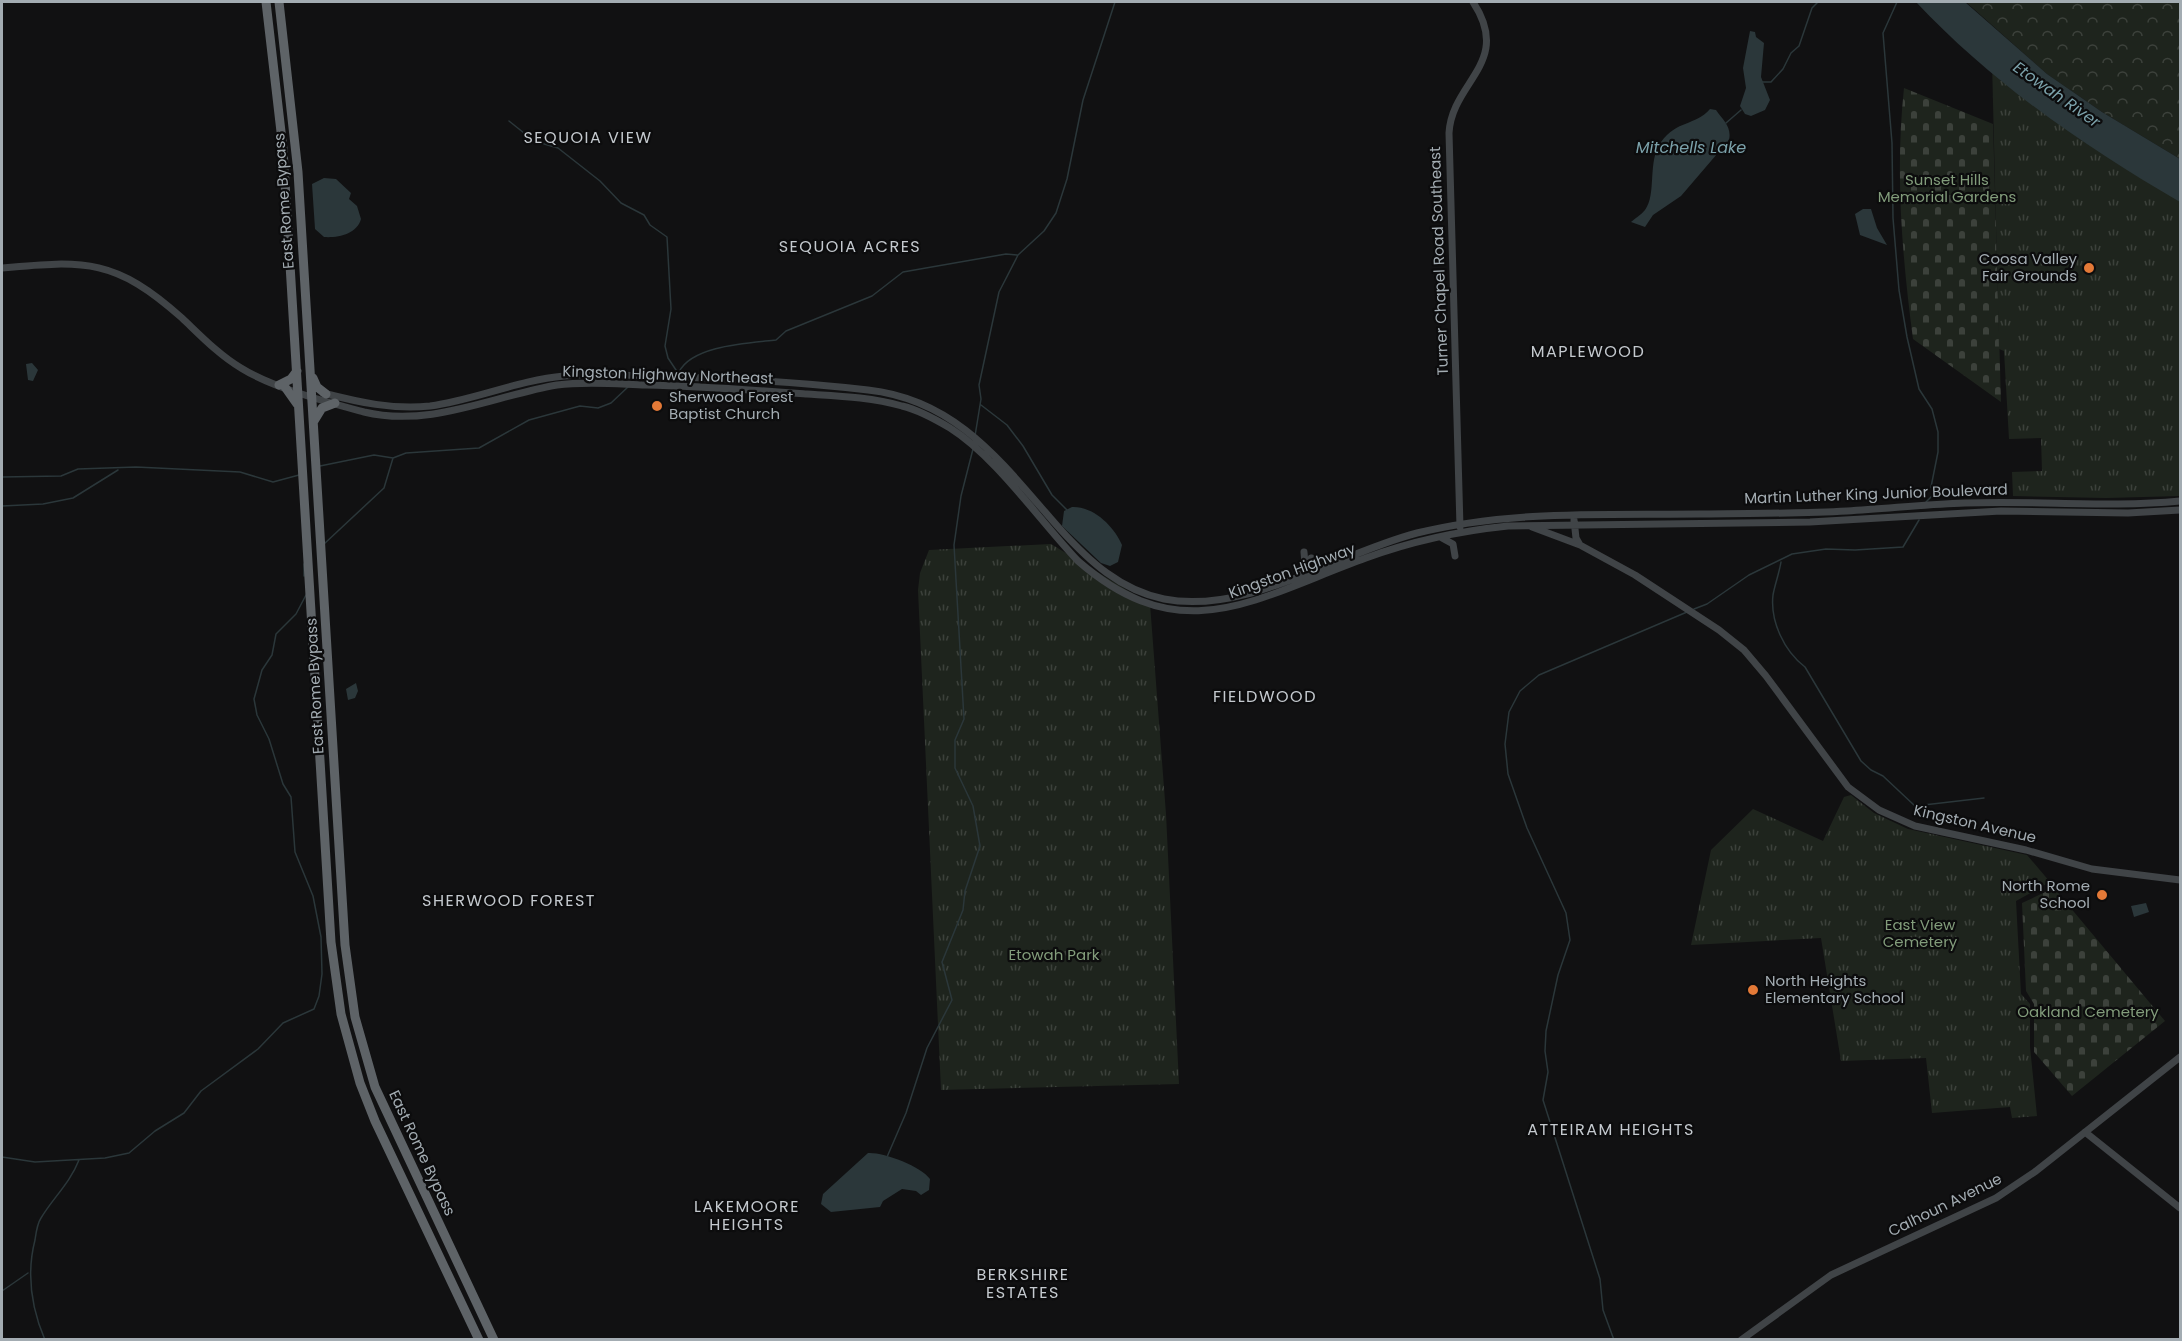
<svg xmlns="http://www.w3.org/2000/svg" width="2182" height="1341" viewBox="0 0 2182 1341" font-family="Poppins,sans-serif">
	<defs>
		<pattern id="forest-crowns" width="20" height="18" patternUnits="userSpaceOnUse" patternTransform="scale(1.5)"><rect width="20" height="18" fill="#1e241d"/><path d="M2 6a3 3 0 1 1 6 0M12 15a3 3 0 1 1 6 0" fill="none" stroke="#3c413b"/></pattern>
		<pattern id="cemetery-stones" width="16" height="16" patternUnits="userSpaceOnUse" patternTransform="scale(1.5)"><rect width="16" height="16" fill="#1e241d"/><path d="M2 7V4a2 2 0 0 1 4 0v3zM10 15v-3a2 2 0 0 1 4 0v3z" fill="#3c413b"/></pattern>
		<pattern id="park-tufts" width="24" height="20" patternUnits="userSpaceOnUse" patternTransform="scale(1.5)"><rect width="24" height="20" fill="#1e241d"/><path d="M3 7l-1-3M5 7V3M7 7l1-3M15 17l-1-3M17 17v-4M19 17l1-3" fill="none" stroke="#3c413b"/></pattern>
	</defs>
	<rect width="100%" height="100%" fill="#111112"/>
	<path fill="url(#forest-crowns)" d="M1966 2H2180V159L2102 112 2047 74Z"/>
	<path fill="url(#cemetery-stones)" d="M1904 88 1993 124 2001 402 1913 339C1902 255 1895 173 1904 88Z
		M2054 888 2165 1021 2072 1096 2034 1052V1004L2026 991 2022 903Z"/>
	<path fill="url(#park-tufts)" d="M1992 60 2180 187V496L2106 498 2013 496 2012 472 2042 471 2041 438 2009 439 2004 351 1999 349Z
		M1051 544 1150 604 1166 814 1179 1084 941 1090 918 590 920 573 929 550Z
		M1851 795 1874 813 1908 829 2027 855 2050 882 2016 901 2021 994 2030 1004V1047L2037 1116 2012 1118 2010 1107 1932 1113 1926 1058 1841 1061 1821 938 1691 945 1711 850 1753 809 1823 841 1844 797Z"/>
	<path fill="#2b373a" d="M1916 2H1965L2047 74 2102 112 2180 159V202C2085 147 1992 83 1916 2Z
		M1750 31 1755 32 1756 37 1764 43 1761 77 1770 100 1765 110 1751 116 1745 114 1740 106 1746 88 1743 68Z
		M1710 109 1716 110C1723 120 1732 127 1729 140L1681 196 1653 215 1645 227 1631 222C1635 218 1641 215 1645 210 1657 194 1647 161 1661 142 1677 120 1695 126 1710 109Z
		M324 178 336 179 351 193 349 199 357 206 361 219C357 234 338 238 324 237L315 229 312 184Z
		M1863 209H1871L1877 228 1887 245 1860 235 1855 214Z
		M32 363 38 370 33 381 28 380 26 364Z
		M1072 507C1093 506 1114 526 1122 545L1118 562 1110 566 1101 563 1062 526 1064 511Z
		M356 683 358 691 355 698 348 700 346 689Z
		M2146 903 2149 912 2134 917 2131 906Z
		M868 1153C883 1152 921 1166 930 1179L929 1190 921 1195 916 1191 902 1189 883 1201 880 1207 831 1212 821 1204 823 1194Z"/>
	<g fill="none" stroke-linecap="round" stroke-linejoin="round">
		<path stroke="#2b373a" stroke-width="1.5" d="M1897 2 1883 33 1892 143 1893 218 1899 290 1907 337 1919 389 1932 409 1938 432V452L1931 487 1934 494 1926 502
			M1762 82H1771L1783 69 1791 53 1799 46 1812 8 1818 2
			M509 121 534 141 558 148 600 181 621 203 644 215 650 225 667 237 671 309 665 346 668 358 678 373
			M1726 123 1741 110
			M679 372C692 345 750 343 776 340L786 331 872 296 903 272 1006 254 1017 255
			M654 373H678
			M981 405 1007 425 1023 446 1052 495 1067 510
			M975 436 981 399 979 385 999 292 1018 255 1044 231 1056 213 1067 179 1083 100 1115 2
			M320 466 374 455 393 458 406 453 479 448 529 420 580 406 598 408 611 403 629 386
			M2 477 61 476 78 469 136 467 240 472 273 482 299 475
			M2 506 43 504 73 498 118 470
			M324 544 384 488 393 458
			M1781 562C1779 574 1775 584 1773 595 1770 621 1784 651 1805 667L1861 761 1871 770 1883 776 1915 806 1984 798
			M304 564V576
			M1694 609 1707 604 1749 575 1792 554 1826 549 1855 550 1903 547 1919 520
			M2 1157 35 1162 105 1158 129 1153 155 1131 184 1113 201 1091 258 1049 283 1023 314 1009 319 996 322 974 321 937 313 896 295 852 291 797 283 784 269 739 257 715 254 699 262 670 272 655 276 634 296 614 306 595
			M887 1157 906 1113 927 1048 952 1000 942 962 963 910 965 891 980 846 973 806 955 768V740L964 719 954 545 961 496 973 449
			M2 1291 28 1273
			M45 1340C31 1307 26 1275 35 1240 36 1233 37 1224 41 1218 53 1198 70 1183 79 1160
			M1614 1340 1603 1310 1600 1279 1543 1100 1548 1072 1545 1051 1546 1031 1558 975 1570 940 1566 913 1527 828 1508 774 1505 744 1509 712 1520 691 1539 675 1687 612"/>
		<path stroke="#404447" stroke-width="7" d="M2 268C86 260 116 259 182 318 200 335 219 355 241 368 273 388 327 402 364 412 430 428 493 396 557 385 586 381 617 384 646 385 700 386 753 390 807 394 839 396 871 397 902 406 919 410 935 419 950 428 996 457 1039 520 1078 561 1183 652 1255 598 1366 558 1412 541 1459 531 1508 526L1810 522 2001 511 2128 513 2180 510
			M323 393C358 402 393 410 430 406 475 400 518 380 564 376 603 373 642 376 681 377 743 379 806 383 868 390 959 400 1004 466 1060 529 1089 561 1120 590 1164 599 1247 615 1336 554 1417 533 1510 510 1605 515 1700 514 1749 513 1798 514 1847 511 1886 509 1926 504 1965 503 2037 500 2109 508 2180 501
			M1574 520 1576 538 1580 545 1635 575 1719 630 1744 650 1766 676 1848 787 1879 810 1915 826 2026 850 2092 869 2180 880
			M1460 527 1449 133C1452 81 1513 63 1473 2
			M1532 527 1580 545
			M1442 538 1453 544 1455 556
			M1311 558 1328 562
			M1299 575 1305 564 1304 552
			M2085 1132 2180 1208
			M1741 1340 1831 1275 1996 1198 2036 1171 2180 1057"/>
		<path stroke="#5e6367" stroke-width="9" d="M266 2 283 149 331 942 341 1014 360 1083 375 1121 479 1340
			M279 2 298 172 345 945 355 1017 375 1087 494 1340
			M313 378 317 387 326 394
			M279 385 291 379 297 371
			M285 387 297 404
			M314 421 322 408 335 403"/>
	</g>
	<g fill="#e37937" stroke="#0c0c0d" stroke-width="2">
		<circle cx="2089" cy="268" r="6"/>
		<circle cx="657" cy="406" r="6"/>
		<circle cx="2102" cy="895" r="6"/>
		<circle cx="1753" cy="990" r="6"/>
	</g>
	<g text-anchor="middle" stroke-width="4.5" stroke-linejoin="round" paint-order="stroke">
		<g font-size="15" fill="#829c7b" stroke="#0c0c0d">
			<text x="1947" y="185">Sunset Hills<tspan x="1947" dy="17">Memorial Gardens</tspan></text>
			<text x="1920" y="930">East View<tspan x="1920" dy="17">Cemetery</tspan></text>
			<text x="1054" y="960">Etowah Park</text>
			<text x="2088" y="1017">Oakland Cemetery</text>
		</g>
		<g font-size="15" fill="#a3acb2" stroke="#0c0c0d">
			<text transform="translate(284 201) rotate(-94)" y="5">East Rome Bypass</text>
			<text transform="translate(1439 261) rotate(-92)" y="5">Turner Chapel Road Southeast</text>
			<text transform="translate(668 375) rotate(2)" y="5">Kingston Highway Northeast</text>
			<text transform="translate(1876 494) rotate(-2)" y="5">Martin Luther King Junior Boulevard</text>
			<text transform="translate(1292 571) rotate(-20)" y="5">Kingston Highway</text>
			<text transform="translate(315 686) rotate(-93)" y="5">East Rome Bypass</text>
			<text transform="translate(1975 824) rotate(13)" y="5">Kingston Avenue</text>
			<text transform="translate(422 1153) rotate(65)" y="5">East Rome Bypass</text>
			<text transform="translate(1945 1205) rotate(-26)" y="5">Calhoun Avenue</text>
		</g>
		<g font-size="15" fill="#a3acb2" stroke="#0c0c0d" text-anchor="end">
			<text x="2077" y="264">Coosa Valley<tspan x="2077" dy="17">Fair Grounds</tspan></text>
			<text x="669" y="402" text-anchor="start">Sherwood Forest<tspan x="669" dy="17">Baptist Church</tspan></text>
			<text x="2090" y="891">North Rome<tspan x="2090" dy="17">School</tspan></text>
			<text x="1765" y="986" text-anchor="start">North Heights<tspan x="1765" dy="17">Elementary School</tspan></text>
		</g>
		<g font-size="16" font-style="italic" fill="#7ca2ab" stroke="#0c0c0d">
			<text transform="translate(2057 94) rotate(35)" y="6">Etowah River</text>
			<text x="1691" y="153">Mitchells Lake</text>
		</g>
		<g font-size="16" letter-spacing="1.5" fill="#c4c9ce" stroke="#0c0c0d">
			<text x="588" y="143">SEQUOIA VIEW</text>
			<text x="850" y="252">SEQUOIA ACRES</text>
			<text x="1588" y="357">MAPLEWOOD</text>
			<text x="1265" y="702">FIELDWOOD</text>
			<text x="509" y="906">SHERWOOD FOREST</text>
			<text x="1611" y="1135">ATTEIRAM HEIGHTS</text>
			<text x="747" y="1212">LAKEMOORE<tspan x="747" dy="18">HEIGHTS</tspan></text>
			<text x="1023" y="1280">BERKSHIRE<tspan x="1023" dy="18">ESTATES</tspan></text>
		</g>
	</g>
	<rect width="2182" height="1341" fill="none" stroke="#a3acb2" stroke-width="6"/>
</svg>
